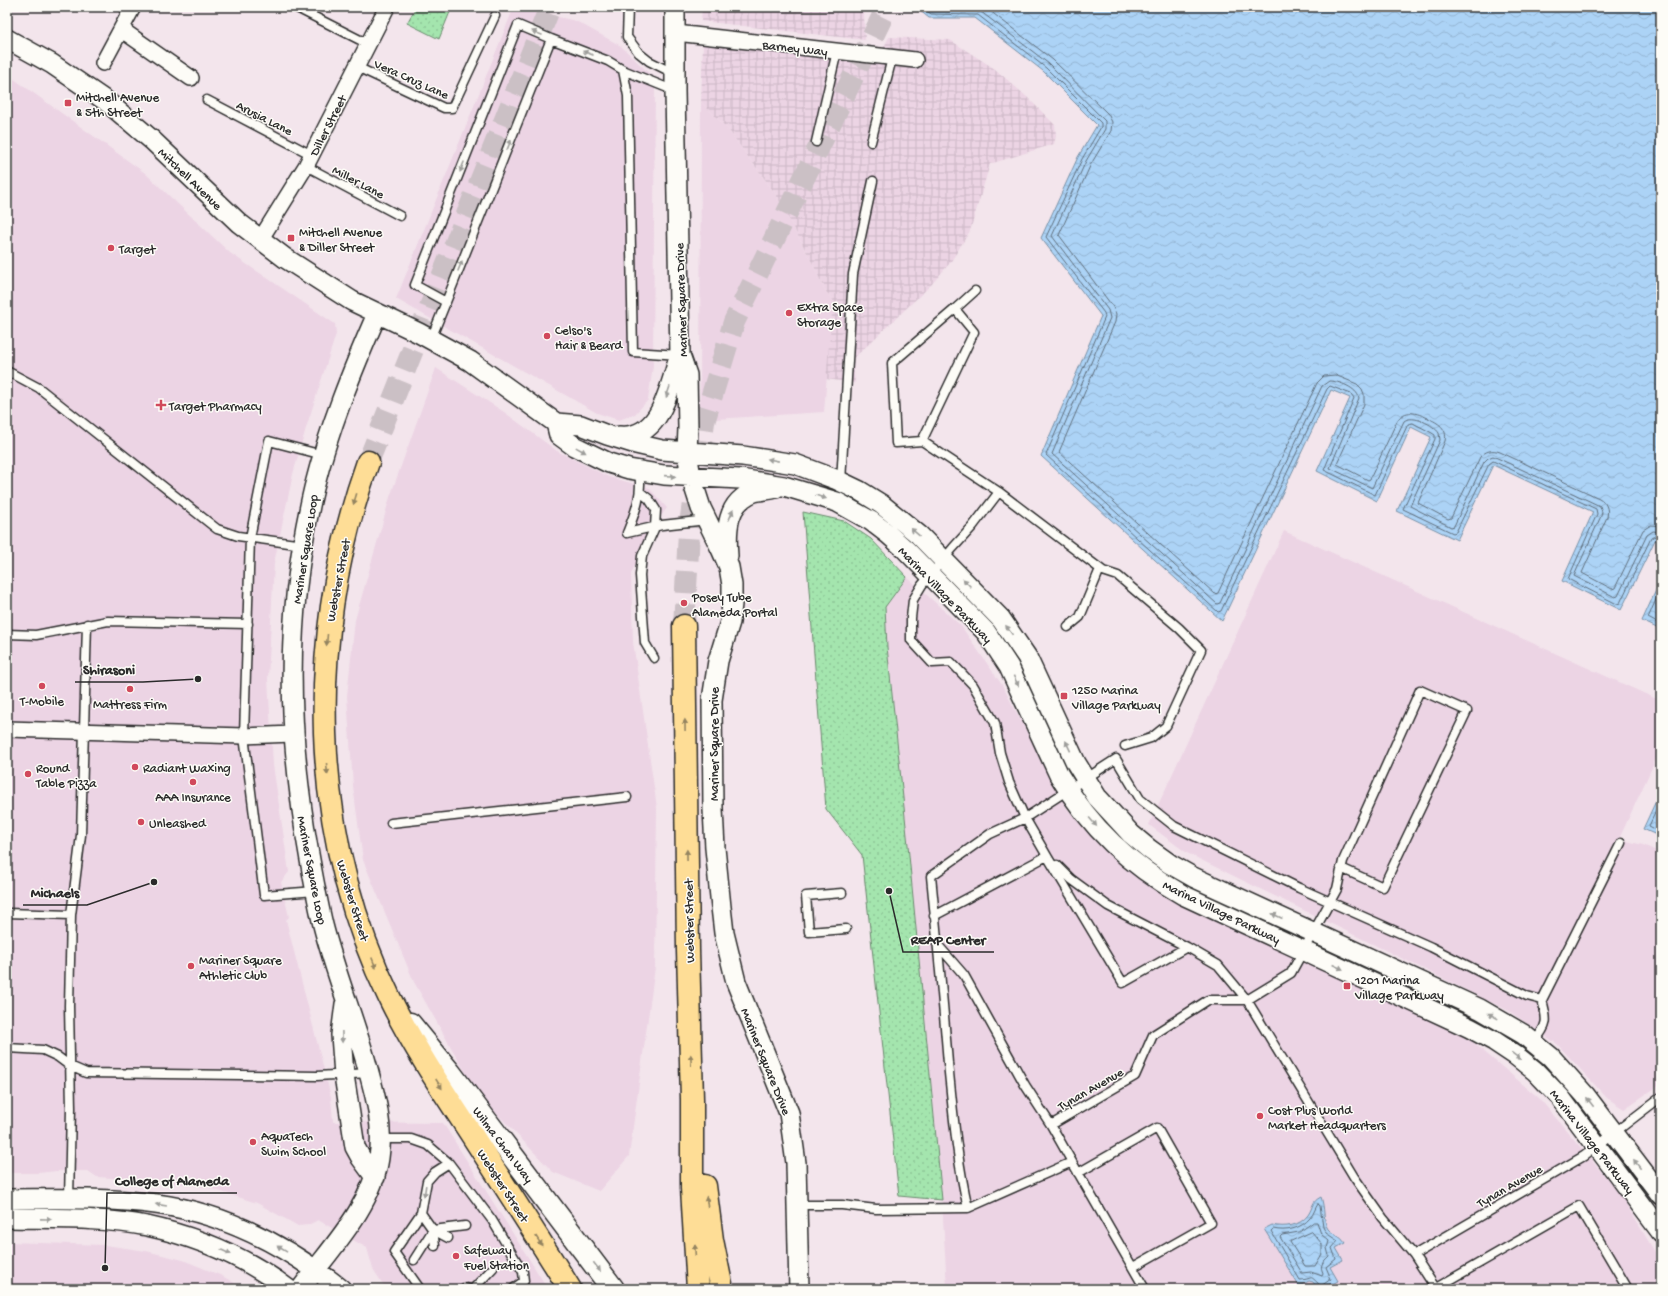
<svg xmlns="http://www.w3.org/2000/svg" width="1668" height="1296" viewBox="0 0 1668 1296" font-family="'Gochi Hand',sans-serif">
	<defs>
		<pattern id="industrial-grid" width="8" height="8" patternUnits="userSpaceOnUse"><rect width="8" height="8" fill="#ecd4e4"/><path d="M0 4h8M4 0v8" fill="none" stroke="#cbb6c4"/></pattern>
		<pattern id="green-dots" width="8" height="8" patternUnits="userSpaceOnUse"><rect width="8" height="8" fill="#a4e5ae"/><path d="M2 2h.1M6 6h.1" fill="none" stroke="#8dc596" stroke-width="1.8" stroke-linecap="round"/></pattern>
		<pattern id="water-waves" width="16" height="10" patternUnits="userSpaceOnUse"><rect width="16" height="10" fill="#acd3f6"/><path d="M0 5q4-4 8 0t8 0" fill="none" stroke="#94b5d3"/></pattern>
	</defs>
	<rect width="100%" height="100%" fill="#f3e5ec"/>
	<filter id="ink" filterUnits="userSpaceOnUse"><feTurbulence type="fractalNoise" baseFrequency=".025" numOctaves="2"/><feDisplacementMap in="SourceGraphic" scale="8" xChannelSelector="R" yChannelSelector="G"/><feConvolveMatrix kernelMatrix="1 2 1 2 8 2 1 2 1" color-interpolation-filters="sRGB"/></filter>
	<g filter="url(#ink)">
		<path fill="#ecd4e4" d="M514 7 576 21 621 46 655 79 653 366 648 400 635 414 619 420 597 413 396 299Z
			M7 74 145 173 230 253 335 324 336 334 306 428 293 474 274 563 268 679 273 765 289 872 281 882 289 917 286 920 331 1097 333 1122 443 1123 548 1289H386L373 1269 367 1248 318 1220 308 1225 298 1226 257 1203 206 1187 178 1183 168 1184 143 1180 97 1177 88 1171H56L38 1173H7Z
			M701 102 727 128 775 193 814 266 824 289 833 300 824 412 700 420Z
			M436 368 504 412 557 451 609 477 649 488 667 508 650 531 631 574 633 642 657 808 655 967 629 1156 599 1191 553 1172 477 1093 414 982 363 860 353 786 347 696 355 620 390 497Z
			M1284 531 1661 701V748L1619 839 1643 845 1661 853V1084L1624 1109 1607 1098 1557 1044 1509 1011 1187 853 1149 825Z
			M907 577 961 626 1002 685 1069 811 1125 869 1206 915 1469 1039 1539 1098 1620 1194 1661 1262V1289H947L942 1200 908 845 887 647 885 607Z
			M7 1242 105 1245 146 1251 183 1260 222 1276 245 1289H7Z"/>
		<path fill="url(#industrial-grid)" d="M702 7H861L864 15 865 40 701 21Z
			M889 37 950 40 995 69 1028 98 1055 125 1056 136 1054 144 990 164 970 231 950 263 931 285 853 359 855 383 826 379 833 300 824 289 814 266 775 193 727 128 701 102 703 43 876 63Z"/>
		<path fill="url(#green-dots)" stroke="#68886c" d="M416 7H452L439 39 407 23Z
			M803 512 844 521 871 539 907 577 885 607 887 647 908 845 942 1200 899 1196 862 855 826 809Z"/>
		<path fill="url(#water-waves)" stroke="#7890a5" d="M912 7H1661V542L1655 540 1621 610 1562 581 1593 512 1493 465 1457 540 1397 511 1431 437 1411 427 1377 501 1317 471 1350 398 1331 390 1222 621 1041 456 1101 316 1041 238 1078 157 1097 125 1043 71 975 18H929L919 10Z
			M1661 579V630L1642 621Z
			M1661 790V837L1643 829Z
			M1321 1197C1325 1207 1323 1222 1328 1229 1333 1235 1340 1235 1345 1243L1336 1248 1343 1260 1330 1267 1338 1281 1323 1289H1318L1313 1282 1309 1281 1299 1286 1264 1229 1272 1225C1285 1228 1300 1226 1308 1215 1314 1206 1311 1202 1321 1197Z"/>
		<g fill="none" stroke-linecap="round" stroke-linejoin="round">
			<path stroke="#5f6e7c" stroke-width="1" d="M922 7 931 14 978 15 1046 68 1101 123V127L1082 159 1046 237 1104 313 1105 317 1046 455 1218 612 1221 611 1327 389 1330 386 1351 394 1354 398 1324 470 1375 495 1408 424 1413 423 1432 433 1435 435V439L1403 509 1453 533 1456 532 1489 464 1493 461 1596 509 1597 514 1568 579 1617 604 1620 603 1651 538 1655 536 1661 538
				M930 7 932 9H975L980 11 1049 64 1105 121V129L1086 161 1052 236 1108 310 1110 318 1052 454 1217 604 1220 603 1322 386 1329 381C1339 381 1357 388 1359 398L1330 468 1372 488 1404 421C1413 414 1434 425 1439 433L1440 440 1410 506 1451 527 1454 526 1484 462 1488 458 1493 456 1600 506 1602 512 1601 516 1574 576 1615 597 1618 596 1647 535 1653 531 1661 532
				M985 7 1053 60 1108 114 1112 122 1111 131 1091 164 1059 235 1113 307 1116 314 1115 322 1059 452 1215 594 1218 593 1317 383 1324 376 1335 375 1357 384 1362 389 1364 394V404L1337 464 1368 480 1370 479 1397 421C1405 408 1417 413 1428 418 1438 423 1448 428 1445 441L1418 503 1448 519 1451 518 1480 457C1485 451 1492 449 1500 452L1599 498C1606 502 1609 509 1607 517L1582 573 1612 589 1615 588 1643 530 1651 525 1661 526
				M1661 588 1648 618 1661 625
				M1661 800 1649 826 1661 832
				M1318 1204 1320 1206 1323 1227 1326 1233 1338 1241 1332 1248 1336 1259 1326 1267 1331 1279 1321 1286C1307 1273 1316 1279 1300 1280L1271 1231 1273 1229C1286 1232 1301 1229 1310 1218 1314 1214 1315 1208 1318 1204Z
				M1314 1222H1317L1321 1234 1329 1241 1327 1248 1329 1256C1323 1262 1319 1265 1323 1274L1322 1276 1311 1272 1302 1273 1280 1237 1282 1235 1299 1232Z
				M1312 1232 1322 1244V1254L1315 1266H1305L1290 1242Z"/>
			<path stroke="#cbc0c5" stroke-width="22" stroke-dasharray="22 11" stroke-linecap="butt" d="M368 462 550 7
				M684 626 689 532 704 422 734 322 887 7"/>
			<g stroke="#2b2b2b" stroke-width="11">
				<path id="service" d="M295 7 368 44
					M628 7 627 37 639 53 649 61 675 74
					M551 39 608 61 623 70
					M357 67 444 108H452L495 16
					M675 91 623 70 628 96 633 352 680 355
					M207 100 312 155
					M816 142 837 51
					M871 142 892 58
					M306 166 400 216
					M955 309 975 291
					M431 339 446 302 551 39 518 25 415 285 446 302
					M7 371 39 388 217 529 238 536 303 545
					M922 441 896 443 892 363 955 309 974 332 922 441 999 492 973 526 953 548 922 585 913 600 911 618V640L932 663 951 662 973 685 995 723 1000 753 1009 782 1025 818 1116 759 1140 799 1174 826 1299 888 1431 947 1527 996 1542 1000 1621 843
					M841 482 853 274 873 181
					M640 492 649 499 656 510 655 527 642 556 640 575 645 643 654 658
					M999 492 1103 571 1118 576 1179 628 1201 650 1166 726 1151 738 1125 746
					M627 533 662 525 707 520
					M627 533C635 513 643 494 639 472
					M1068 627 1080 617 1100 569
					M7 634 36 635 108 621 248 624
					M391 823 627 797
					M1047 856 1123 983 1187 947 1218 965 1247 1000 1291 973 1337 889 1343 861 1420 690 1467 711 1383 887 1341 868
					M1057 865 1071 879 1108 906 1187 947
					M316 891 264 895 244 736 250 538 269 441 323 455
					M842 893 806 896 809 932 846 929
					M7 913 71 915
					M934 916 1047 856 1025 818 990 834 931 876C937 938 943 1001 948 1063 953 1111 957 1161 968 1208
					M1534 1042C1548 1025 1548 1021 1542 1000
					M7 1048 43 1050 58 1057 70 1066 86 1073 317 1076 369 1073
					M1051 1125 1135 1076 1153 1035 1208 1000H1247L1354 1177 1383 1218 1414 1255 1584 1156 1661 1097
					M381 1139H411L428 1145 449 1163 492 1220 523 1272 524 1281 513 1289
					M1072 1162 1145 1289
					M1078 1173 1157 1128 1211 1223 1133 1267
					M69 1199 71 1108 69 1006 71 915 81 835 87 624
					M798 1205H842L876 1209 968 1208 1072 1162 1051 1125 1025 1085 964 975 937 944
					M421 1213 433 1230 448 1238
					M433 1230 435 1246
					M1414 1255 1436 1289
					M414 1260 433 1230 465 1226
					M464 1288 469 1289
					M1436 1288 1579 1206 1628 1289
					M420 1289 394 1252 421 1213 427 1181 435 1172 449 1163
					M473 1289 493 1268"/>
			</g>
			<g stroke="#2b2b2b" stroke-width="18">
				<path id="minor" d="M122 30 191 78
					M676 33 915 60
					M103 63 133 7
					M260 240 306 166 387 7
					M7 729 244 736 293 734"/>
			</g>
			<g stroke="#2b2b2b" stroke-width="22">
				<path id="tertiary" d="M675 7V91L680 355 687 375 688 428 687 452 691 477 701 508 721 549 729 567 732 585V604L730 622 718 661 712 700 713 809 715 848 721 907 724 933 736 982 789 1113 796 1163 799 1289
					M7 39 52 64 106 101 152 140 239 223 285 258 352 301 419 333 470 361 556 423 581 425 607 435 636 444 662 450 743 456 795 464 835 479 860 491 881 504 919 535 1001 619 1027 657 1076 763 1097 797 1131 834 1149 849 1170 864 1193 877 1480 1009 1523 1034 1551 1057 1585 1095 1661 1195
					M556 423 559 435 574 446 609 463 629 469 664 475 740 479 784 486 837 502 871 521 888 534 905 549 986 632 1009 667 1059 775C1090 828 1130 865 1183 895L1470 1028 1494 1041 1515 1055 1535 1071 1560 1097 1661 1232
					M619 436C662 440 669 386 680 355
					M728 556C726 531 726 502 754 492 761 490 769 490 776 488
					M345 1004 341 1035 344 1075 355 1147 361 1158 375 1177
					M7 1199C56 1199 107 1197 156 1204 225 1213 287 1246 341 1289
					M7 1218C53 1219 101 1217 147 1226 198 1237 247 1258 288 1289
					M301 1289C329 1250 372 1207 379 1158 384 1125 375 1094 366 1062 353 1016 335 972 323 925 318 904 314 882 310 860 287 733 284 614 314 488 329 428 352 371 377 314"/>
			</g>
			<g stroke="#2b2b2b" stroke-width="25">
				<path id="secondary" d="M410 1024 450 1073 613 1289"/>
			</g>
			<g stroke="#2b2b2b" stroke-width="25">
				<path id="primary" d="M368 462C306 636 308 831 390 999 412 1044 439 1085 466 1126 501 1180 536 1234 570 1289
					M684 626 688 950 692 1099V1188L698 1289
					M705 1186 712 1240 722 1289"/>
			</g>
			<use href="#service" stroke="#fdfcf7" stroke-width="8"/>
			<use href="#minor" stroke="#fdfcf7" stroke-width="15"/>
			<use href="#tertiary" stroke="#fdfcf7" stroke-width="19"/>
			<use href="#secondary" stroke="#fdfcf7" stroke-width="22"/>
			<use href="#primary" stroke="#fedd96" stroke-width="22"/>
		</g>
		<defs><path id="oneway-solid" d="M-6-.8H1V-3.2L6.5 0L1 3.2V.8H-6Z"/></defs>
		<g fill="#9e9e9b">
			<use href="#oneway-solid" transform="translate(537 33) rotate(-158)"/>
			<use href="#oneway-solid" transform="translate(588 53) rotate(-159)"/>
			<use href="#oneway-solid" transform="translate(509 145) rotate(-68)"/>
			<use href="#oneway-solid" transform="translate(462 167) rotate(112)"/>
			<use href="#oneway-solid" transform="translate(460 266) rotate(-68)"/>
			<use href="#oneway-solid" transform="translate(668 392) rotate(109)"/>
			<use href="#oneway-solid" transform="translate(581 450) rotate(29)"/>
			<use href="#oneway-solid" transform="translate(773 460) rotate(-169)"/>
			<use href="#oneway-solid" transform="translate(670 476) rotate(4)"/>
			<use href="#oneway-solid" transform="translate(821 497) rotate(19)"/>
			<use href="#oneway-solid" transform="translate(731 515) rotate(-67)"/>
			<use href="#oneway-solid" transform="translate(915 532) rotate(-139)"/>
			<use href="#oneway-solid" transform="translate(967 583) rotate(-134)"/>
			<use href="#oneway-solid" transform="translate(1009 630) rotate(-126)"/>
			<use href="#oneway-solid" transform="translate(1016 681) rotate(64)"/>
			<use href="#oneway-solid" transform="translate(1068 746) rotate(-115)"/>
			<use href="#oneway-solid" transform="translate(1093 822) rotate(50)"/>
			<use href="#oneway-solid" transform="translate(1277 916) rotate(-155)"/>
			<use href="#oneway-solid" transform="translate(1338 967) rotate(25)"/>
			<use href="#oneway-solid" transform="translate(1493 1016) rotate(-151)"/>
			<use href="#oneway-solid" transform="translate(342 1037) rotate(89)"/>
			<use href="#oneway-solid" transform="translate(1516 1056) rotate(37)"/>
			<use href="#oneway-solid" transform="translate(1590 1102) rotate(-127)"/>
			<use href="#oneway-solid" transform="translate(1637 1164) rotate(-127)"/>
			<use href="#oneway-solid" transform="translate(425 1191) rotate(98)"/>
			<use href="#oneway-solid" transform="translate(161 1205) rotate(-171)"/>
			<use href="#oneway-solid" transform="translate(46 1219) rotate(1)"/>
			<use href="#oneway-solid" transform="translate(282 1249) rotate(-148)"/>
			<use href="#oneway-solid" transform="translate(226 1252) rotate(25)"/>
			<use href="#oneway-solid" transform="translate(597 1267) rotate(53)"/>
		</g>
		<g fill="#948460">
			<use href="#oneway-solid" transform="translate(355 499) rotate(107)"/>
			<use href="#oneway-solid" transform="translate(327 640) rotate(95)"/>
			<use href="#oneway-solid" transform="translate(685 725) rotate(-91)"/>
			<use href="#oneway-solid" transform="translate(327 769) rotate(85)"/>
			<use href="#oneway-solid" transform="translate(687 855) rotate(-91)"/>
			<use href="#oneway-solid" transform="translate(374 963) rotate(68)"/>
			<use href="#oneway-solid" transform="translate(691 1060) rotate(-92)"/>
			<use href="#oneway-solid" transform="translate(439 1084) rotate(57)"/>
			<use href="#oneway-solid" transform="translate(707 1202) rotate(-97)"/>
			<use href="#oneway-solid" transform="translate(539 1241) rotate(57)"/>
			<use href="#oneway-solid" transform="translate(695 1250) rotate(-94)"/>
		</g>
	</g>
	<g fill="#d1495b" stroke="#fdfcf7" stroke-width="1.5">
		<rect x="64" y="99" width="8" height="8" rx="2"/>
		<rect x="287" y="234" width="8" height="8" rx="2"/>
		<circle cx="111" cy="248" r="4"/>
		<circle cx="789" cy="313" r="4"/>
		<circle cx="547" cy="336" r="4"/>
		<path d="M159 399h4v4h4v4h-4v4h-4v-4h-4v-4h4z"/>
		<circle cx="684" cy="603" r="4"/>
		<circle cx="42" cy="686" r="4"/>
		<circle cx="130" cy="689" r="4"/>
		<rect x="1060" y="692" width="8" height="8" rx="2"/>
		<circle cx="135" cy="767" r="4"/>
		<circle cx="28" cy="774" r="4"/>
		<circle cx="193" cy="782" r="4"/>
		<circle cx="141" cy="822" r="4"/>
		<circle cx="191" cy="966" r="4"/>
		<rect x="1343" y="982" width="8" height="8" rx="2"/>
		<circle cx="1260" cy="1116" r="4"/>
		<circle cx="253" cy="1142" r="4"/>
		<circle cx="456" cy="1256" r="4"/>
	</g>
	<g text-anchor="middle" stroke-width="3" stroke-linejoin="round" paint-order="stroke">
		<g font-size="13" fill="#2b2b2b" stroke="#fdfcf7">
			<text transform="translate(795 47) rotate(6)" y="5">Barney Way</text>
			<text transform="translate(412 78) rotate(24)" y="5">Vera Cruz Lane</text>
			<text transform="translate(265 117) rotate(27)" y="5">Arusia Lane</text>
			<text transform="translate(327 125) rotate(-63)" y="5">Diller Street</text>
			<text transform="translate(191 178) rotate(44)" y="5">Mitchell Avenue</text>
			<text transform="translate(359 181) rotate(28)" y="5">Miller Lane</text>
			<text transform="translate(680 300) rotate(-92)" y="5">Mariner Square Drive</text>
			<text transform="translate(304 549) rotate(-81)" y="5">Mariner Square Loop</text>
			<text transform="translate(337 580) rotate(-79)" y="5">Webster Street</text>
			<text transform="translate(946 594) rotate(46)" y="5">Marina Village Parkway</text>
			<text transform="translate(713 744) rotate(-90)" y="5">Mariner Square Drive</text>
			<text transform="translate(313 870) rotate(79)" y="5">Mariner Square Loop</text>
			<text transform="translate(354 900) rotate(73)" y="5">Webster Street</text>
			<text transform="translate(1222 911) rotate(26)" y="5">Marina Village Parkway</text>
			<text transform="translate(688 921) rotate(-91)" y="5">Webster Street</text>
			<text transform="translate(767 1061) rotate(68)" y="5">Mariner Square Drive</text>
			<text transform="translate(1090 1088) rotate(-30)" y="5">Tynan Avenue</text>
			<text transform="translate(1593 1141) rotate(52)" y="5">Marina Village Parkway</text>
			<text transform="translate(504 1144) rotate(53)" y="5">Wilma Chan Way</text>
			<text transform="translate(504 1185) rotate(57)" y="5">Webster Street</text>
			<text transform="translate(1509 1185) rotate(-30)" y="5">Tynan Avenue</text>
		</g>
		<g font-size="13" fill="#2b2b2b" stroke="#fdfcf7" text-anchor="start">
			<text x="76" y="101">Mitchell Avenue<tspan x="76" dy="15">&amp; 5th Street</tspan></text>
			<text x="299" y="236">Mitchell Avenue<tspan x="299" dy="15">&amp; Diller Street</tspan></text>
			<text x="119" y="253">Target</text>
			<text x="797" y="311">Extra Space<tspan x="797" dy="15">Storage</tspan></text>
			<text x="555" y="334">Celso's<tspan x="555" dy="15">Hair &amp; Beard</tspan></text>
			<text x="169" y="410">Target Pharmacy</text>
			<text x="692" y="601">Posey Tube<tspan x="692" dy="15">Alameda Portal</tspan></text>
			<text x="1072" y="694">1250 Marina<tspan x="1072" dy="15">Village Parkway</tspan></text>
			<text x="42" y="705" text-anchor="middle">T-Mobile</text>
			<text x="130" y="708" text-anchor="middle">Mattress Firm</text>
			<text x="36" y="772">Round<tspan x="36" dy="15">Table Pizza</tspan></text>
			<text x="143" y="772">Radiant Waxing</text>
			<text x="193" y="801" text-anchor="middle">AAA Insurance</text>
			<text x="149" y="827">Unleashed</text>
			<text x="199" y="964">Mariner Square<tspan x="199" dy="15">Athletic Club</tspan></text>
			<text x="1355" y="984">1201 Marina<tspan x="1355" dy="15">Village Parkway</tspan></text>
			<text x="1268" y="1114">Cost Plus World<tspan x="1268" dy="15">Market Headquarters</tspan></text>
			<text x="261" y="1140">AquaTech<tspan x="261" dy="15">Swim School</tspan></text>
			<text x="464" y="1254">Safeway<tspan x="464" dy="15">Fuel Station</tspan></text>
		</g>
	</g>
	<path fill="none" stroke="#2b2b2b" stroke-width="1.5" d="M198 679L143 682H75M154 882L87 905H23M889 891L903 952H994M105 1268L107 1193H237"/>
	<g fill="#2b2b2b" stroke="#fdfcf7" stroke-width="1.5">
		<circle cx="198" cy="679" r="4"/>
		<circle cx="154" cy="882" r="4"/>
		<circle cx="889" cy="891" r="4"/>
		<circle cx="105" cy="1268" r="4"/>
	</g>
	<g font-size="14" text-anchor="middle" font-weight="bold" fill="#2b2b2b" stroke="#fdfcf7" stroke-width="3" stroke-linejoin="round" paint-order="stroke">
		<text x="109" y="674">Shirasoni</text>
		<text x="55" y="897">Michaels</text>
		<text x="948" y="944">REAP Center</text>
		<text x="172" y="1185">College of Alameda</text>
	</g>
	<rect width="1668" height="1296" fill="none" stroke="#fdfcf7" stroke-width="24"/>
	<rect x="12" y="12" width="1644" height="1272" fill="none" stroke="#2b2b2b" stroke-width="1.5" filter="url(#ink)"/>
</svg>
